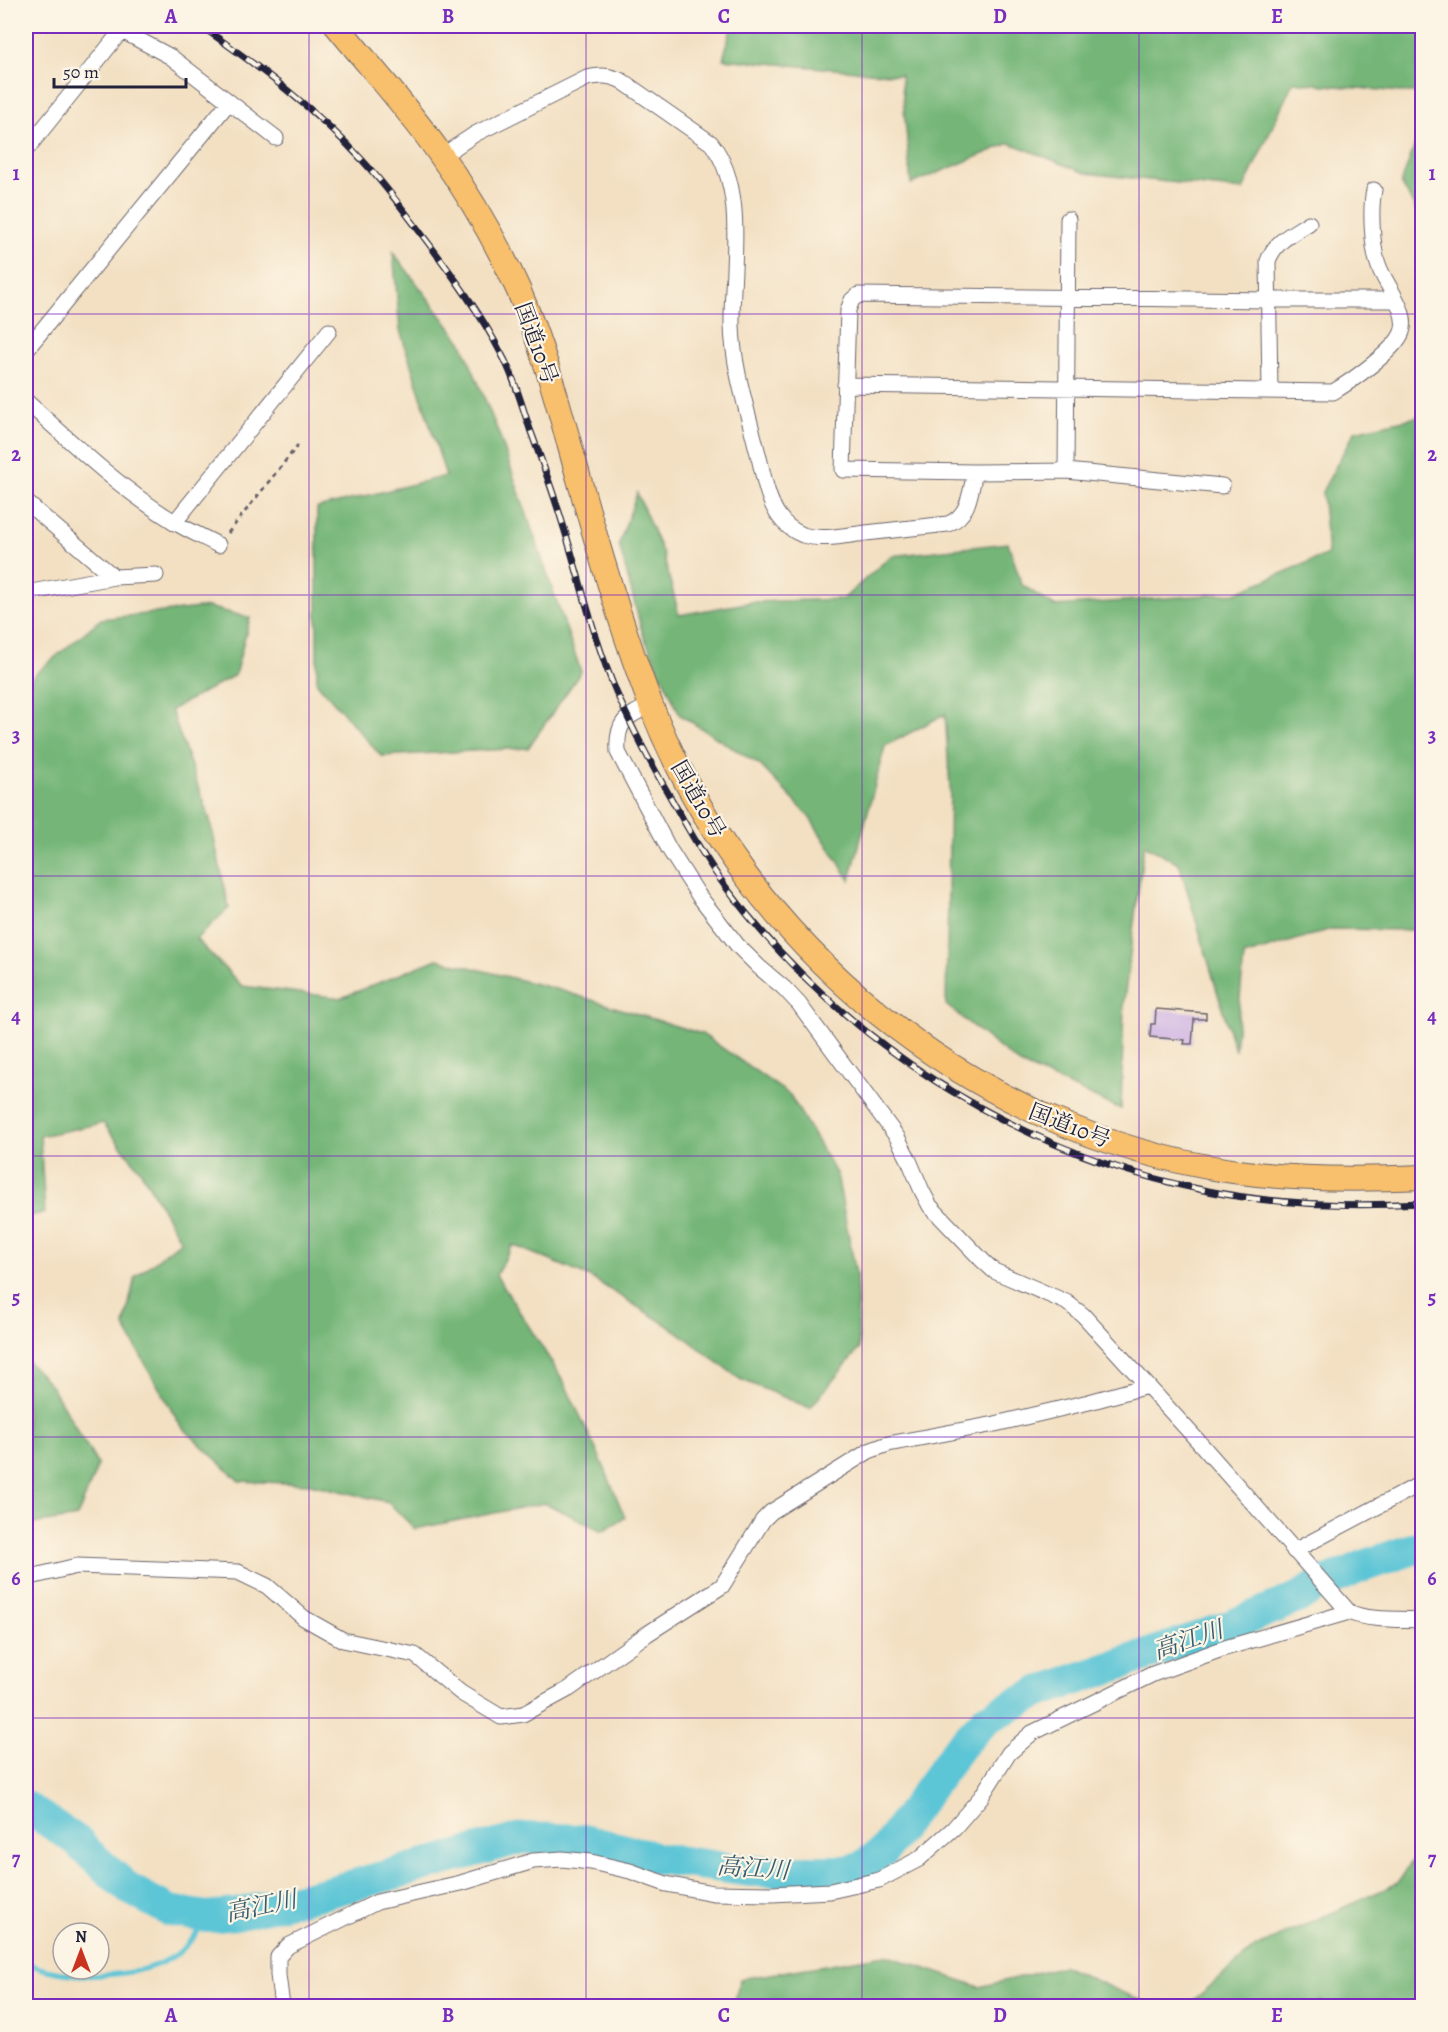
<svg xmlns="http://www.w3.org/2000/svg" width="1448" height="2032" viewBox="0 0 1448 2032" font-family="Alegreya,'Noto Serif JP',serif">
	<rect width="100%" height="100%" fill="#fcf5e5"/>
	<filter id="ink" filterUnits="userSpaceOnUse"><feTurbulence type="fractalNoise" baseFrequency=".0167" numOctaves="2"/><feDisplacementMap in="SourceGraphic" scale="12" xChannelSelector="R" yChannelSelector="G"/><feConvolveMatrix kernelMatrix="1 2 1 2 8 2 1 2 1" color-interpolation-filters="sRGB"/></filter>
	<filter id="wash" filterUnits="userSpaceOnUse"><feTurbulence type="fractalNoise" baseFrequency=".008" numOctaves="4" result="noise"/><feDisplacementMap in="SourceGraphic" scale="24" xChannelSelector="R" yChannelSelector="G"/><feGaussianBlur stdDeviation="1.35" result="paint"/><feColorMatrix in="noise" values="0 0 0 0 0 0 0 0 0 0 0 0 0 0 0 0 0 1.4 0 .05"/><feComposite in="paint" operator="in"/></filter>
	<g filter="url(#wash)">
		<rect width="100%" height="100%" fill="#f3e0c3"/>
		<path fill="#75b678" stroke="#4c6c5a" stroke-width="1.5" d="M732 26H1422V94L1293 82 1243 190 1085 173 1010 143 911 184 901 75 723 59Z
			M1422 126V220L1401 183Z
			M393 252 462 343 499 434 581 672 528 748 381 756 317 683V508L446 476 400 330Z
			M1422 416V943L1413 930 1331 929 1244 956 1235 1051 1179 863 1144 845 1124 1001 1121 1109 1020 1064 946 1005 950 787 945 714 885 746 850 880 808 815 760 765 680 715 643 635 619 544 637 493 663 554 679 615 752 602 843 599 891 556 1008 543 1022 585 1054 606 1235 593 1328 554 1322 492 1355 431Z
			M208 607 250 618 235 675 171 710 210 820 229 908 196 939 242 986 341 998 437 959 556 989 702 1034 790 1095 837 1175 856 1274 859 1349 810 1408 740 1379 678 1332 590 1277 513 1245 496 1275 563 1380 602 1462 625 1518 602 1531 545 1503 415 1529 388 1502 310 1484 239 1481 180 1425 124 1326 135 1277 181 1241 140 1170 103 1123 40 1136 45 1213 26 1216V688L34 675 101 619Z
			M26 1360 50 1384 98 1465 77 1517 26 1525Z
			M1422 1846V2006H1331L1321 2001 1317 2006H1187L1256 1947 1398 1883Z
			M885 1955 980 1987 1063 1966 1153 2006H734L740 1979Z"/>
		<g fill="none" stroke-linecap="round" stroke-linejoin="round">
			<path stroke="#5bc5d6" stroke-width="5" d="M26 1962C62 1982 144 1980 178 1953 191 1943 199 1931 207 1917"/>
			<path stroke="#5bc5d6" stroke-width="32" d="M26 1807 79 1842 83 1848 129 1889 170 1911 207 1917 236 1914 325 1893 522 1838 583 1840 648 1855 654 1858 750 1871H847L863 1866 884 1851 960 1746 987 1718 1039 1692 1225 1628 1302 1596 1323 1581H1330L1361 1567 1422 1546"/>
		</g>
		<g id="blocks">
			<path fill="#c7a9e4" d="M1156 1009 1206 1013V1019H1194L1192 1044H1184L1185 1040 1150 1037 1151 1024H1155Z"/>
		</g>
	</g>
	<g filter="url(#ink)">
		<use href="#blocks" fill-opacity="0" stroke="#6b646b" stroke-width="1.5"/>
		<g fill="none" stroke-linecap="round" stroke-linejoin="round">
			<g stroke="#6b646b" stroke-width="17">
				<path id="minor" d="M113 26 171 57 276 138
					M26 150 122 30
					M442 156 475 134 587 78C601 75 609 75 622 81L711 143C748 189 731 270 732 325 733 368 747 409 757 450 763 471 766 497 778 515 784 524 793 531 803 535 822 541 847 535 866 533 894 530 921 527 948 524 970 515 970 492 975 472
					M26 350 229 102
					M845 385 1333 392C1350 382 1396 350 1402 332 1410 311 1384 284 1378 264 1372 247 1370 208 1374 190
					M1270 391 1268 261C1275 241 1292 234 1309 223
					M26 401C72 443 119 488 173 521 187 530 203 537 218 545
					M1066 471 1068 219
					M1222 486 1066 471 975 472 843 470 848 310 852 300 858 295 1269 300H1396
					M26 502 114 577
					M174 523 329 331
					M26 593 114 577 156 575
					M651 705C626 717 616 721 618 752L669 849 699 896 738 946 759 967 784 988 799 1004 897 1137 908 1158 922 1191 930 1206 983 1261 994 1271 1066 1302 1083 1315 1198 1441 1349 1612C1367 1621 1402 1619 1422 1620
					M1294 1551 1422 1483
					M26 1578 77 1566 238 1572 267 1586 304 1618 343 1640 415 1655 461 1693 501 1717 523 1714 569 1689 647 1634 722 1586 763 1520 771 1512 869 1451 888 1444 995 1424 1089 1402 1147 1386
					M282 2006 278 1975V1957L288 1946 377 1902 461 1883 533 1861 562 1859 591 1862 630 1871 666 1884 713 1893 772 1894 830 1891 879 1880 919 1859 954 1828 981 1797 1009 1753 1032 1733 1153 1674 1225 1648 1349 1612"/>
			</g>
			<g stroke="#6b646b" stroke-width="26">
				<path id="trunk" d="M337 26C371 68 409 109 440 154 470 196 497 243 518 289 545 351 561 415 579 479 600 555 622 629 650 703 744 946 973 1133 1232 1171 1294 1180 1359 1180 1422 1177"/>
			</g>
			<path stroke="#6b646b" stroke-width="3" stroke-dasharray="4.5 4.5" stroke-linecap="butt" d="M228 533 298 445"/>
			<use href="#minor" stroke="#fff" stroke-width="15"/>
			<use href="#trunk" stroke="#f8bf6c" stroke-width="24"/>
			<g stroke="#22223b" stroke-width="7">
				<path id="rail" d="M201 26C258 66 316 109 363 161 386 186 406 213 426 240 454 277 481 314 502 355 515 378 522 407 531 432 543 464 554 495 564 528 581 583 594 640 617 694 633 730 652 766 672 800 688 829 705 859 725 886 841 1041 1013 1151 1203 1190 1275 1205 1349 1207 1422 1203"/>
			</g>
			<use href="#rail" stroke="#fcf5e5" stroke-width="4.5" stroke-dasharray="14" stroke-linecap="butt"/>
		</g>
	</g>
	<path fill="none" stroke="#7b2cbf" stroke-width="1.5" stroke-opacity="0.55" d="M309 26V2006M586 26V2006M862 26V2006M1139 26V2006M26 314H1422M26 595H1422M26 876H1422M26 1156H1422M26 1437H1422M26 1718H1422"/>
	<g text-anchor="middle" stroke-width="4.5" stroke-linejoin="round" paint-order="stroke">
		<g font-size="22" fill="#22223b" stroke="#fcf5e5">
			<text transform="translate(537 343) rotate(70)" y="8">国道10号</text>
			<text transform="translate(699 799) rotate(60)" y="8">国道10号</text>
			<text transform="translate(1070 1125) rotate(21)" y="8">国道10号</text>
		</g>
		<g font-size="24" font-style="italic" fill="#365b71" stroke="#fcf5e5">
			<text transform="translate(1188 1640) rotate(-19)" y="8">高江川</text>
			<text transform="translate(753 1868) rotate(4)" y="8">高江川</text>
			<text transform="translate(261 1906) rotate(-12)" y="8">高江川</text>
		</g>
	</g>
	<rect width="1448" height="2032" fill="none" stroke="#fcf5e5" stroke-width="66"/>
	<g transform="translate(81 1951)"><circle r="28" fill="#fcf5e5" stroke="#a5a1a1" stroke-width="1.5"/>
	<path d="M0-4.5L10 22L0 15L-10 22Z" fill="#c8321e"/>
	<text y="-9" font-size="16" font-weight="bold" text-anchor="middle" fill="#22223b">N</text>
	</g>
	<path d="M54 78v9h132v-9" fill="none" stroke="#22223b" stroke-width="3"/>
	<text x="63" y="78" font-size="18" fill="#22223b" stroke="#fcf5e5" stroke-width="4.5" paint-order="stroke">50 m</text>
	<rect x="33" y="33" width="1382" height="1966" fill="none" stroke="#7b2cbf" stroke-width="2"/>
	<g font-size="20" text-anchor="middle" font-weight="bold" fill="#7b2cbf">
		<text x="171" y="23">A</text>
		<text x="448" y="23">B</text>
		<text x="724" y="23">C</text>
		<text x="1000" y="23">D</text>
		<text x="1277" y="23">E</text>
		<text x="16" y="180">1</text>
		<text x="1432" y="180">1</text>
		<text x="16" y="461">2</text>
		<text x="1432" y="461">2</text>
		<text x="16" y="742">3</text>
		<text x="1432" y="742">3</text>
		<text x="16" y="1023">4</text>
		<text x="1432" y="1023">4</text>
		<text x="16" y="1304">5</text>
		<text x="1432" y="1304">5</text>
		<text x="16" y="1585">6</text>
		<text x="1432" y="1585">6</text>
		<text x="16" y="1865">7</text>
		<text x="1432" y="1865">7</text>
		<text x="171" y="2022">A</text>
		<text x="448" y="2022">B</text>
		<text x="724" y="2022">C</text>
		<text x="1000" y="2022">D</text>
		<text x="1277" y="2022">E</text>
	</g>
</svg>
